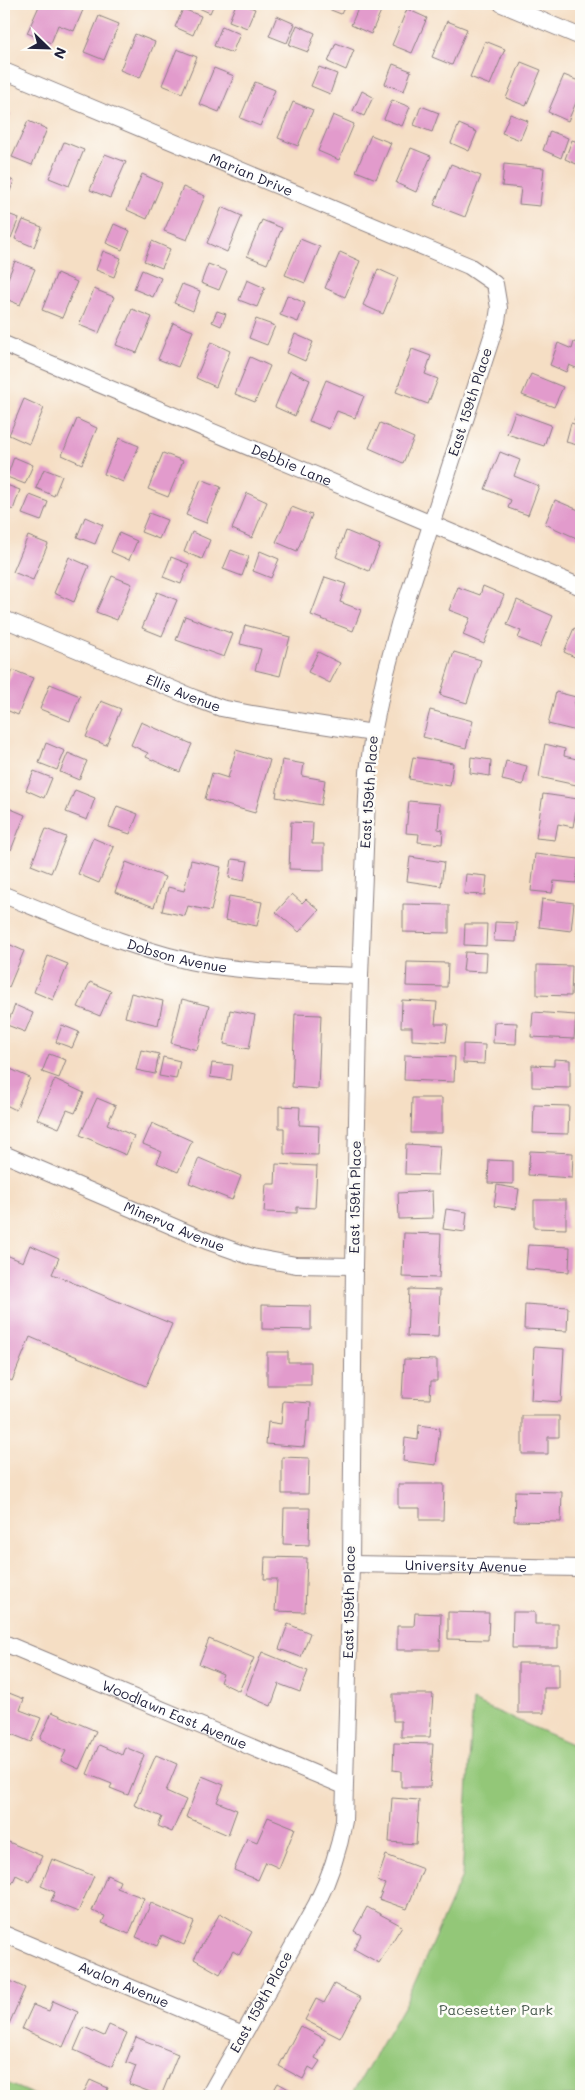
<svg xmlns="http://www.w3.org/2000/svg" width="585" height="2100" viewBox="0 0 585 2100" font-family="Mali,sans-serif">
	<rect width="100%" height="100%" fill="#fdfcf7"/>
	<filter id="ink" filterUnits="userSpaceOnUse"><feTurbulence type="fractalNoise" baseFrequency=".02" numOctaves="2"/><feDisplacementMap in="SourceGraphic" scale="10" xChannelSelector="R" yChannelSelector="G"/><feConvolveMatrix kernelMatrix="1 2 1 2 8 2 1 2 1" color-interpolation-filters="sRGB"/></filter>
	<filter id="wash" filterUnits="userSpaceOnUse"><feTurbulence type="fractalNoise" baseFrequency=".0096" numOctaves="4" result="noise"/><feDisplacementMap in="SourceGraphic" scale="20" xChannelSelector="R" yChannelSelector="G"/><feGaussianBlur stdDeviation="1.12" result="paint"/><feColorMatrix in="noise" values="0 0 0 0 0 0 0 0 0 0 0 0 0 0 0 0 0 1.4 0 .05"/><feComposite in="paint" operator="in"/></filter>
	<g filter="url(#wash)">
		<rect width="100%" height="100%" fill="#f5dec4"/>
		<path fill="#93c778" stroke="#5a745a" d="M473 1701 581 1748V2096H351L407 2000 462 1876Z
			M4 2082 37 2096H4Z"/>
		<g id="blocks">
			<path fill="#e29bcc" d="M40 4H66L83 10 74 31 58 25 51 43 27 33Z
				M192 4H214L210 13 192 5Z
				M236 4H242L255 9 247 28 229 21Z
				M316 4H346L341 14Z
				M360 4H384L371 34 351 25Z
				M183 9 201 16 193 35 175 27Z
				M407 9 427 18 412 53 392 45Z
				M99 16 119 24 104 60 84 52Z
				M277 16 295 24 287 43 269 36Z
				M447 21 467 29 452 65 432 57Z
				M297 25 315 33 308 52 289 45Z
				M222 26 240 34 232 53 214 46Z
				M135 34 155 42 140 78 120 70Z
				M485 41 505 49 490 85 470 77Z
				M336 43 354 50 346 70 328 62Z
				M177 49 197 57 182 93 162 85Z
				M521 62 541 70 526 106 506 98Z
				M393 64 411 71 404 91 385 84Z
				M319 67 337 74 330 94 311 86Z
				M214 68 234 76 219 112 199 104Z
				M564 75 581 82V91L568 121 548 112Z
				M255 82 275 90 260 126 240 118Z
				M362 91 373 97 364 116 353 111Z
				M392 100 410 107 402 126 384 119Z
				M293 102 313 110 298 146 278 138Z
				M421 106 439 113 432 132 414 125Z
				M4 111 11 114 4 130Z
				M510 114 528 121 520 140 502 133Z
				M333 115 354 124 339 160 318 151Z
				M28 121 47 129 32 165 12 157Z
				M459 124 477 132 469 151 451 143Z
				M550 131 568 138 561 158 543 150Z
				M371 135 391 143 376 179 356 171Z
				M572 140 581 143V166L565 159Z
				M64 142 84 150 69 186 49 178Z
				M411 148 431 156 416 192 396 183Z
				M105 154 126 162 110 198 90 190Z
				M451 164 481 176 465 217 434 205Z
				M504 164 544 168 540 206 519 204 521 188 502 186Z
				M142 174 162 183 147 219 127 210Z
				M4 177 14 181 6 201 4 199Z
				M183 187 205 196 187 240 164 231Z
				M222 207 242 216 227 252 207 243Z
				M5 213 19 218 11 238 4 235Z
				M23 220 42 227 34 247 15 239Z
				M262 220 282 228 267 264 247 256Z
				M114 224 130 231 122 250 106 243Z
				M300 239 320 247 305 283 285 275Z
				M152 241 170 249 162 268 144 261Z
				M103 251 121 258 114 277 96 270Z
				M340 252 360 261 345 297 325 288Z
				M15 261 35 269 20 305 4 298V288Z
				M208 264 227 271 219 290 201 283Z
				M378 269 398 278 383 314 363 305Z
				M142 270 161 278 153 297 134 289Z
				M57 273 77 282 62 318 42 310Z
				M247 280 265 288 257 307 239 300Z
				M182 284 200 291 193 311 174 303Z
				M94 289 114 297 99 333 79 325Z
				M287 295 305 303 298 322 280 315Z
				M132 309 152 317 137 353 116 345Z
				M217 311 226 314 221 326 212 322Z
				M256 319 275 326 267 345 249 338Z
				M173 323 193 331 178 367 158 359Z
				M295 334 313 342 305 361 287 353Z
				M211 342 230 351 216 387 196 378Z
				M574 342 581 344V370L569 365 566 372 550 365 558 343 572 349Z
				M412 349 431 356 425 374 438 379 428 404 396 392Z
				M250 357 270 366 255 402 235 394Z
				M290 371 310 380 295 416 275 407Z
				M531 374 563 387 554 407 522 395Z
				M326 380 364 396 355 418 337 411 329 429 309 421Z
				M24 399 44 408 29 444 9 435Z
				M581 401V422L574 420Z
				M515 412 551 425 544 446 507 434Z
				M77 419 97 428 82 464 62 455Z
				M380 423 414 438 403 463 369 448Z
				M571 423 581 426V446L566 442Z
				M119 438 139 446 123 482 104 474Z
				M500 452 520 460 514 476 539 486 528 515 508 508 511 500 485 489Z
				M163 453 183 461 168 497 148 489Z
				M14 457 33 465 25 484 7 477Z
				M44 469 62 476 54 496 36 488Z
				M201 479 221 487 206 523 186 515Z
				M4 484 20 490 13 510 4 506Z
				M247 493 267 502 252 538 232 529Z
				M30 495 48 502 41 521 22 514Z
				M555 500 581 511V540L545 524Z
				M292 507 312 515 297 551 276 542Z
				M149 513 167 520 159 539 141 532Z
				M85 517 103 525 95 544 77 537Z
				M346 531 380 545 369 571 336 557Z
				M192 532 210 540 202 559 184 552Z
				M119 533 137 541 129 560 111 552Z
				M28 536 48 544 33 580 13 572Z
				M231 550 249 557 242 576 223 569Z
				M260 551 279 559 271 578 253 571Z
				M69 557 89 566 74 602 54 593Z
				M171 557 189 564 181 584 163 577Z
				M112 576 132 584 117 620 96 612Z
				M325 577 346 584 340 602 361 610 353 631 311 615Z
				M483 586 504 595 484 644 463 635 470 618 449 610 458 587 480 595Z
				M157 592 177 600 162 636 142 628Z
				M517 600 553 616 540 647 518 638 521 631 507 625Z
				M185 616 233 634 224 657 176 640Z
				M245 625 290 637 280 676 255 670 261 649 240 644Z
				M574 628 581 631V660L564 652Z
				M318 652 340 663 330 683 308 672Z
				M454 652 481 660 467 703 440 695Z
				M13 670 33 678 18 715 4 709V691Z
				M50 684 80 696 70 721 40 709Z
				M556 692 576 697 574 706 581 708V732L548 724Z
				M101 701 121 709 106 745 86 737Z
				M430 710 473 721 466 748 423 737Z
				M141 722 192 744 180 772 146 757 148 753 131 745Z
				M46 743 65 751 57 770 39 763Z
				M545 744 565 749 564 756 581 760V786L539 777Z
				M236 750 270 760 255 813 205 799 212 773 228 778Z
				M68 753 87 761 79 780 60 772Z
				M413 757 453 763 450 786 409 779Z
				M471 757 491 760 490 776 470 773Z
				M282 760 304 764 302 776 325 780 321 805 276 797Z
				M506 761 527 766 523 785 502 780Z
				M34 771 52 778 44 798 26 790Z
				M75 790 95 798 87 820 66 812Z
				M543 794 578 799 573 827 558 824 555 840 536 838Z
				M409 801 440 804 438 829 443 830 442 844 418 842 419 834 406 833Z
				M4 806 25 815 11 850 4 847Z
				M117 806 138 814 130 834 109 827Z
				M291 822 313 823 312 844H324V870L289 869Z
				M46 829 66 837 51 873 31 865Z
				M93 838 114 847 99 883 78 874Z
				M535 854 579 859 576 883 554 881 552 893 531 891Z
				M410 857 444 862 441 886 407 881Z
				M232 859 248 861 244 881 229 878Z
				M191 860 221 867 211 911 188 906 185 916 162 911 168 887 184 891Z
				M126 862 165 877 154 907 115 892Z
				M466 874 487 876 485 895 464 894Z
				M292 894 302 903 306 899 319 910 299 932 276 912Z
				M229 896 262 902 257 926 225 920Z
				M542 899 574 903 571 931 539 927Z
				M403 904 449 905V933L403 932Z
				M495 922 517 923 516 942 494 941Z
				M465 924H487L486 946 464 945Z
				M4 942 24 951 9 987 4 985Z
				M465 952 487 953 486 972 463 971Z
				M48 956 68 964 53 1000 34 992Z
				M407 962 448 963 447 987 406 986Z
				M537 965 572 966 571 996 537 995Z
				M90 982 111 991 100 1016 78 1007Z
				M131 993 163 1001 158 1025 125 1017Z
				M182 999 209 1006 197 1050 171 1043Z
				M402 1000 437 1002 435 1024H448L446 1042 412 1040V1027H401Z
				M15 1005 33 1013 25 1032 7 1025Z
				M230 1010 255 1015 249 1049 224 1044Z
				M533 1012 576 1015 574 1039 531 1037Z
				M295 1014 321 1015 318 1089 292 1087Z
				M494 1022 517 1023 516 1044 493 1043Z
				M62 1025 79 1032 72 1048 56 1042Z
				M463 1044 485 1045 484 1064 463 1063Z
				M141 1050 159 1054 155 1074 136 1070Z
				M49 1054 66 1060 59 1078 42 1072Z
				M405 1055 455 1057 454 1082 404 1080Z
				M163 1057 180 1061 176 1079 159 1076Z
				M554 1059 570 1060V1088L532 1087V1065L554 1066Z
				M212 1063 233 1065 231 1080 210 1077Z
				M4 1066 30 1078 16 1110 4 1104Z
				M55 1079 84 1093 75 1113 67 1110 59 1128 37 1119Z
				M97 1098 116 1106 107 1124 134 1136 126 1155 80 1135Z
				M412 1098H442V1133H411Z
				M534 1105 569 1106 568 1134 533 1133Z
				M279 1106 300 1107 299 1125 319 1126 318 1155 284 1154V1128H279Z
				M152 1123 192 1141 178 1172 157 1163 162 1152 143 1144Z
				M406 1144 440 1146 438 1175 405 1174Z
				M530 1151 573 1153 572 1178 528 1175Z
				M199 1158 241 1176 232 1200 189 1183Z
				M489 1160 513 1161V1184L488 1183Z
				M276 1164 317 1166 315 1208 297 1207V1213L264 1212 266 1184H275Z
				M497 1185 519 1189 516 1209 494 1206Z
				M432 1191 433 1218 399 1219 398 1193Z
				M534 1200H566V1229L534 1228Z
				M446 1209 467 1212 465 1232 443 1229Z
				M404 1233 441 1234 439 1278 402 1277Z
				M30 1245 59 1258 52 1274 172 1324 146 1386 30 1337 12 1381 4 1377V1254L23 1262Z
				M528 1245 570 1247 569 1272 526 1269Z
				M409 1289 440 1290 438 1337 407 1336Z
				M525 1304 568 1307 567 1331 524 1329Z
				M262 1305 311 1306V1330L262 1329Z
				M534 1347 564 1349 561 1402 531 1400Z
				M267 1352H288V1362H311V1385H267Z
				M404 1359 437 1360V1381H431L430 1399 402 1398Z
				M283 1401 311 1403 310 1421H307L304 1447 266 1444 268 1422 281 1424Z
				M522 1416H559V1437H548V1454H522Z
				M419 1425 440 1428 436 1465 403 1461 405 1438 418 1440Z
				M282 1457 309 1458 308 1494H282Z
				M398 1484H444L443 1520H420V1508H398Z
				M515 1491 562 1492 561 1522 514 1521Z
				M284 1508H310L309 1545 283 1544Z
				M265 1557 307 1558 305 1612 275 1611 277 1579H264Z
				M448 1612 489 1613 488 1640 448 1639Z
				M513 1612H535V1624H558V1648H512Z
				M415 1613 441 1614 440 1650H397V1626H414Z
				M288 1624 310 1633 301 1657 279 1649Z
				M209 1639 254 1658 239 1691 220 1682 223 1674 199 1664Z
				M262 1652 308 1671 300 1692 279 1684 271 1706 245 1695Z
				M518 1663H559V1688H544V1713H518Z
				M4 1691 24 1699 20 1710 41 1718 31 1742 4 1731Z
				M393 1694H433L430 1737H401V1721H393Z
				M52 1712 96 1731 79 1769 61 1761 66 1751 40 1739Z
				M394 1743 433 1744 430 1787H401V1771L393 1770Z
				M99 1745 122 1755 125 1747 144 1755 128 1795 110 1788 112 1784 87 1774Z
				M156 1755 177 1764 166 1791 186 1800 172 1832 158 1826 162 1817 134 1805Z
				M202 1776 224 1785 217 1802 237 1810 228 1835 186 1817Z
				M392 1798 419 1800 416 1844 389 1842Z
				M268 1817 295 1828 279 1868 266 1862 258 1880 234 1870 247 1838 257 1842Z
				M4 1840 42 1856 30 1882 16 1875 12 1884 4 1880Z
				M386 1855 423 1869 407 1909 379 1899 385 1884 377 1881Z
				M52 1859 94 1876 78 1912 51 1901 55 1892 41 1886Z
				M107 1875 120 1881 117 1888 144 1898 129 1934 102 1923 105 1916 92 1911Z
				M151 1903 194 1922 184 1945 162 1935 157 1946 136 1937Z
				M367 1907 402 1926 379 1963 354 1949 361 1935 354 1931Z
				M220 1913 252 1932 239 1955 233 1951 220 1974 194 1959Z
				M4 1978 25 1988 9 2024 4 2022Z
				M334 1984 361 1998 340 2038 305 2020 316 1999 324 2003Z
				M53 2001 78 2012 63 2047 22 2029 33 2005 49 2011Z
				M109 2025 127 2033 112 2067 74 2050 84 2027 104 2036Z
				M300 2026 325 2039 315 2058 320 2061 314 2070 309 2067 303 2079 279 2066Z
				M136 2037 178 2054 161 2096 129 2084 136 2066 126 2062Z
				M90 2080 108 2088 105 2096H82Z
				M278 2083 301 2096H262L265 2091 271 2095Z"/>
		</g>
	</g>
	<g filter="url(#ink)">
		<use href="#blocks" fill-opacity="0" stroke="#8c8080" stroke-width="1"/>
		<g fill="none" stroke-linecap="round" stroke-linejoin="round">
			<g stroke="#8c8080" stroke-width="18">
				<g id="street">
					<path d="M502 4 581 37"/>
					<path id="s1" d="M4 71 469 266 495 284 499 308 497 321 399 624 384 680 373 733 368 772 360 976 354 1266 351 1564 344 1821C339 1851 330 1877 316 1905L209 2096"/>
					<path id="s2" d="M4 344 581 587"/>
					<path id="s3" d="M4 619 194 698 221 708 252 714 373 733"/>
					<path id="s4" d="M4 895C71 922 137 952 209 965 258 973 310 974 360 976"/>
					<path id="s5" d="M4 1154 207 1241 252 1257 296 1265 354 1266"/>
					<path id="s6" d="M351 1564 581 1568"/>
					<path id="s7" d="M4 1643 344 1786"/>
					<path id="s8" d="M4 1934 243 2035"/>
				</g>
			</g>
			<use href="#street" stroke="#fff" stroke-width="16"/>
		</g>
	</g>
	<g text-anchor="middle" stroke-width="5" stroke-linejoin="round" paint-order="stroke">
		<g font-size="14" fill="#22223b" stroke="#fdfcf7">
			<text dy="5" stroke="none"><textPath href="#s1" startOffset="268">Marian Drive</textPath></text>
			<text transform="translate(470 402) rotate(-72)" y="5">East 159th Place</text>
			<text dy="5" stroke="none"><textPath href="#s2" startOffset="312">Debbie Lane</textPath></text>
			<text dy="5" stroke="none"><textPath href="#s3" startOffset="194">Ellis Avenue</textPath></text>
			<text transform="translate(369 792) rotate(-86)" y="5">East 159th Place</text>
			<text dy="5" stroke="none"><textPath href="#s4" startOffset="184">Dobson Avenue</textPath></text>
			<text transform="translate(355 1197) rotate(-89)" y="5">East 159th Place</text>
			<text dy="5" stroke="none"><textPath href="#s5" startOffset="185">Minerva Avenue</textPath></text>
			<text dy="5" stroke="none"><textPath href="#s6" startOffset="115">University Avenue</textPath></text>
			<text transform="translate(349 1602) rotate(-89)" y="5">East 159th Place</text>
			<text dy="5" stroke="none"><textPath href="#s7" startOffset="185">Woodlawn East Avenue</textPath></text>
			<text dy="5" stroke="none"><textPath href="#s8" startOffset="130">Avalon Avenue</textPath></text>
			<text transform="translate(261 2002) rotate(-61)" y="5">East 159th Place</text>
		</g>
		<g font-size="14" fill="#4a5c50" stroke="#fdfcf7">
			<text x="496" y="2015">Pacesetter Park</text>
		</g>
	</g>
	<rect width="585" height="2100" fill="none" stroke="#fdfcf7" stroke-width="20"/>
	<g transform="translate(48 48) rotate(113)" stroke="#fdfcf7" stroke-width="4" paint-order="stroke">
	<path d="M0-4L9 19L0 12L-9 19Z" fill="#22223b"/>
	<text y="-8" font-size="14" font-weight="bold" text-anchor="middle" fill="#22223b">N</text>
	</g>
</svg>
